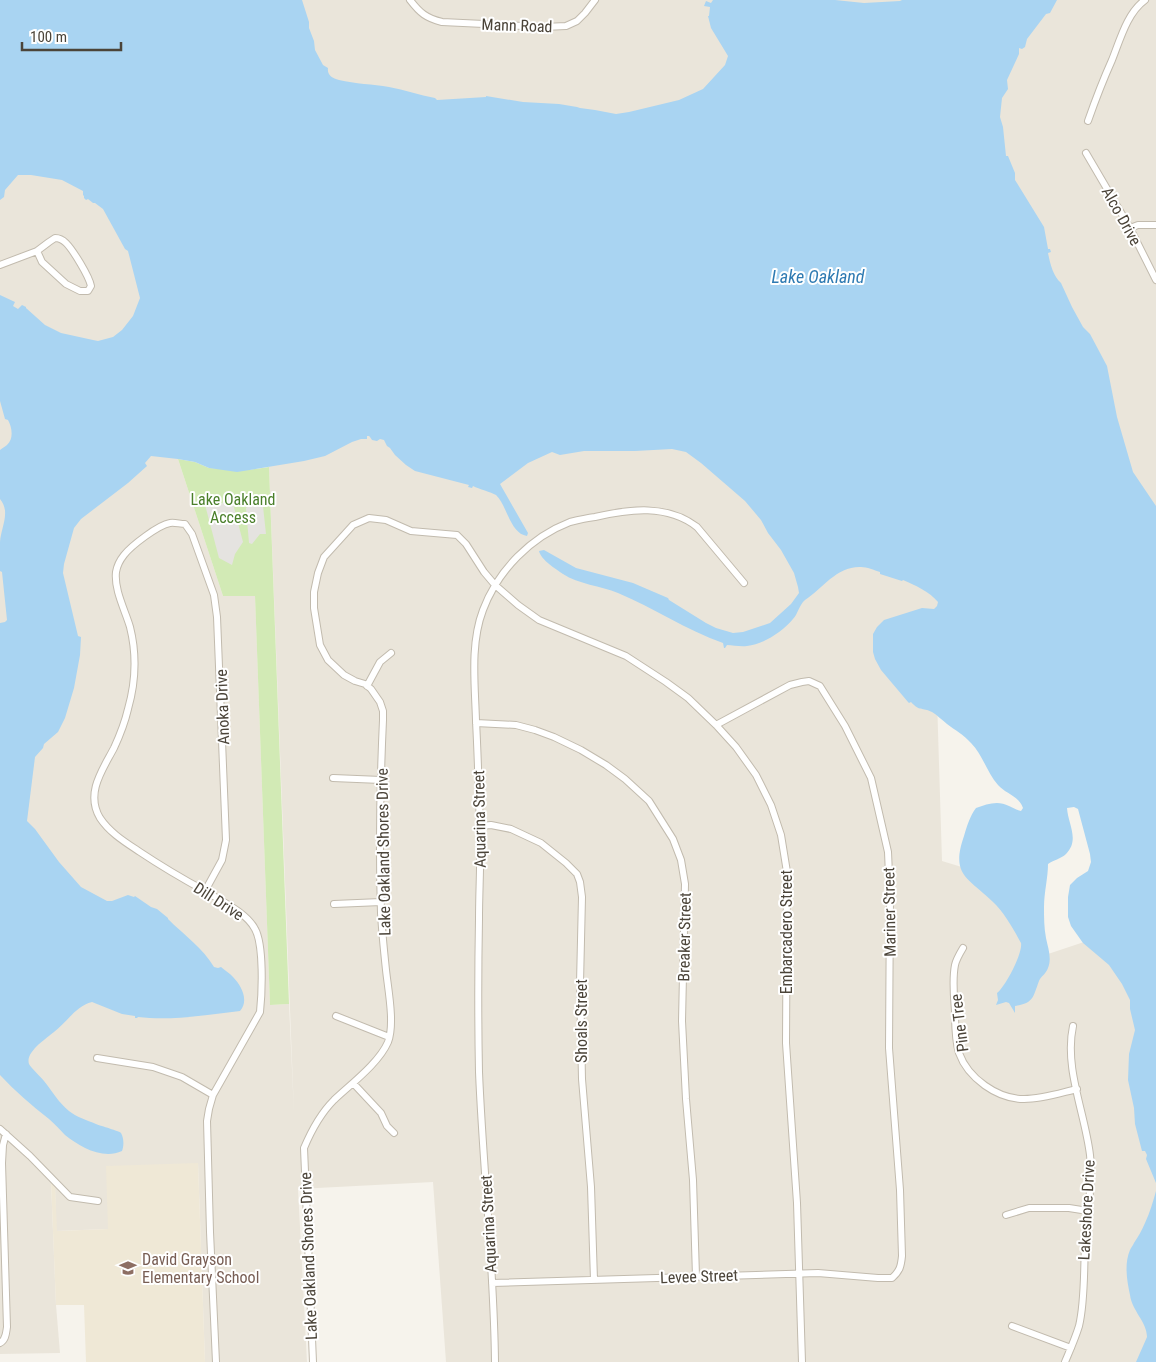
<svg xmlns="http://www.w3.org/2000/svg" width="1156" height="1362" viewBox="0 0 1156 1362" font-family="'Roboto Condensed',sans-serif">
	<rect width="100%" height="100%" fill="#f6f3ec"/>
	<path fill="#eae5da" d="M248 0H1156V562L280 130Z
		M0 130 111 151 184 407 178 459 223 596 255 595 270 1005 289 1004 294 1113 269 467 270 438 544 387 979 562 936 666 942 861 1001 879 1039 957 1102 936 1156 951V1362H446L433 1182 298 1189 307 1362H205L198 1163 108 1229 56 1231 55 1185 51 1182 56 1305 60 1353 0 1354Z"/>
	<path fill="#efe8d6" d="M198 1163 205 1362H86L84 1305H56L51 1182 55 1184 57 1231 108 1229 106 1166Z"/>
	<path fill="#d2eab5" d="M178 459 195 462 209 468 248 470 269 467 289 1004 270 1005 255 596H223Z"/>
	<path fill="#e5e3e0" d="M229 494 231 496 243 542 235 554 232 565 219 558 203 497 205 495 221 505Z
		M257 497H262L266 534H260L252 544 249 543 246 508Z"/>
	<path fill="#a9d4f2" d="M0 0H302L309 22V28L314 41 315 50 323 65 328 68C327 75 332 78 339 80 355 84 373 84 389 87 405 90 419 95 435 98L437 100 486 97V96L523 102 559 104 577 107 580 108 595 110 616 114 629 112 679 100 703 89 725 65 728 56 711 28 708 16H709L710 7 704 6 706 1 711 3 713 0H835L864 3 900 1 902 0H1057L1050 13 1046 14 1027 39 1025 47 1022 49 1019 48V54L1007 80 1008 89 1002 98 1000 117 1003 127 1006 156H1008L1015 173V180L1044 227 1048 249H1050L1051 252 1048 253C1050 263 1053 276 1061 283L1072 307 1083 327 1090 334 1107 366 1117 417 1133 472 1156 506V1183L1146 1159 1147 1155 1145 1151H1142L1135 1124 1134 1108 1128 1080 1129 1054 1135 1030 1130 1009V1000L1122 984 1109 965 1083 943 1071 926 1068 917V897L1070 885 1077 878 1088 871 1091 862 1090 854 1078 809 1074 807 1067 808C1068 824 1080 840 1066 854 1061 859 1053 860 1048 864 1048 878 1044 892 1044 907 1044 917 1044 928 1046 938 1048 948 1052 958 1048 968 1046 974 1041 976 1039 981 1033 997 1034 1003 1015 1006V1013L1009 1003 1006 1002 996 1005 998 1000 997 993C1005 987 1023 953 1021 943 1014 930 1004 912 993 902 969 878 950 876 964 836 967 826 970 816 976 808 987 804 998 800 1009 806 1014 808 1016 810 1021 811L1023 808C1019 796 1006 794 998 785 987 773 983 755 971 743 964 735 955 730 947 724 942 720 937 715 932 712 922 707 920 712 911 702L909 703 908 702 881 670 875 659 873 652V634L877 627 884 620 922 608 934 609 937 606 938 602C930 592 915 585 903 580L902 581 880 574V572C874 570 867 567 861 567 837 566 823 588 805 600 799 605 798 614 793 619 782 632 764 644 747 646 740 647 733 645 727 645L725 648H724L723 643C686 630 654 608 618 593 601 586 578 584 563 574 556 569 541 560 539 551L544 550 576 568 633 583 668 598 669 600 706 623 716 628 733 633 743 632 770 623 791 604 799 593 798 587 794 573 781 550 768 533 761 520 745 501 701 463 686 452 672 449 635 451H584L560 455 552 452 528 463 500 484 528 533 527 536C510 534 507 505 496 495 491 492 479 489 473 486L472 488 468 487 469 485 415 471 406 465 395 455 390 448 387 446 384 440 380 439 377 441 372 440 370 437 369 436H367V439H361L352 442 325 456 304 461 237 472 209 468 195 462 178 459 151 456 145 463 147 466 128 483 81 519 74 528 64 564 63 573 78 636 81 637 80 655 74 688 65 718 58 732 44 744 43 748 35 757 27 821 35 829 59 862 81 887 107 901H112L128 895 134 897 135 896 151 907 157 909 168 918V919C184 935 203 948 214 967L218 968 221 967C224 970 230 973 233 977 242 986 249 1001 240 1011 207 1015 171 1021 138 1017L137 1018H135V1016L122 1014 92 1002C76 1006 67 1022 54 1032 47 1038 25 1052 29 1064 31 1068 41 1077 44 1081 52 1091 59 1103 69 1111 76 1117 87 1120 96 1124 101 1126 119 1131 121 1133 124 1138 124 1146 122 1151 103 1160 80 1147 65 1135 60 1130 55 1124 49 1119 31 1105 15 1091 0 1075V623L5 622 7 620 2 572 0 571C0 561 0 551 0 542 1 527 11 512 0 499V450C2 448 5 447 7 445 14 439 12 427 8 420L5 419 0 401V295L15 302 13 306 18 309 22 305 26 307V308L45 325 61 333 93 340 98 341 113 337 122 330 133 316 140 298 128 251 125 249 103 209 95 203H93L88 199 86 200 84 198V196L83 195V191L62 180 31 175H18L5 190 4 197 0 200Z
		M1156 1191V1362H1136L1147 1337C1147 1322 1132 1311 1130 1295 1127 1281 1124 1264 1130 1250 1131 1248 1133 1245 1134 1243 1138 1237 1142 1230 1145 1223 1150 1212 1153 1202 1156 1191Z"/>
	<g fill="none" stroke-linecap="round" stroke-linejoin="round">
		<g stroke="#c2bbae" stroke-width="8">
			<path id="street" d="M410 0C420 13 426 18 442 22L544 27 566 26 577 21 585 13 595 0
				M1088 121C1095 101 1103 80 1112 60 1120 40 1127 13 1145 0
				M1086 153 1130 228 1156 280
				M1130 228 1138 225H1156
				M55 238C59 238 62 239 66 243 73 250 89 276 91 286L88 291H80L66 284 42 262 37 251 49 242Z
				M0 265 37 251
				M367 686 380 662 391 653
				M476 723 516 725 535 730 554 737 581 750 606 765 625 779 649 801 673 839 681 860 685 884 682 1021 686 1099 693 1180 696 1276
				M333 778 381 780
				M480 826 491 825 511 829 541 843 566 863 577 874 580 882 582 897 580 983 582 1079 591 1187 594 1280
				M205 891 222 860 226 840 217 617 214 595 192 534 185 524C180 524 174 522 170 523 158 525 131 546 124 555 120 560 117 566 116 572 114 590 125 610 130 627 137 655 136 681 128 709 125 722 120 735 114 748 103 769 85 793 100 818 110 833 125 842 140 852 161 866 183 879 205 891 221 901 246 912 255 929 264 945 262 993 260 1012L213 1095 209 1109 207 1121 210 1232 216 1362
				M334 904 381 902
				M963 948C960 953 956 960 955 965 952 980 954 997 955 1011 955 1024 955 1040 959 1053 968 1078 997 1099 1024 1099 1042 1099 1060 1093 1077 1089
				M336 1016 389 1037
				M97 1058 153 1067 182 1077 213 1095
				M353 1083 381 1113 387 1126 394 1133
				M0 1129 30 1156 70 1197 98 1201
				M1006 1215 1029 1208H1069L1088 1211
				M492 1283 818 1273 878 1278H892C900 1271 901 1266 902 1256L900 1190 889 1048 890 897 888 852 871 778 845 726 820 686 809 681 802 682 790 685 716 725
				M1012 1326 1071 1348
				M0 1343C6 1340 6 1333 7 1327L2 1163 3 1145 6 1134
				M313 1362 304 1148C312 1129 320 1114 334 1100 351 1084 379 1063 388 1042 395 1024 388 989 386 970 384 951 382 932 381 913 379 849 380 785 383 720V711L380 702 371 689 365 684 355 681 344 675 328 660 320 645 314 608V592L318 573 324 557 353 525 369 518 386 520 411 531 457 535 466 544 484 572 495 585 518 605 539 620 626 656 666 682 688 698 716 725 736 747 756 775 771 805 781 835 787 872 786 1043 797 1203 802 1362
				M495 1362C494 1265 483 1169 479 1072 478 1021 478 970 479 919 479 890 481 861 480 833 479 795 478 758 476 721 475 684 470 644 483 610 498 570 531 537 570 522 578 520 587 518 595 517 630 509 667 504 697 527L744 583
				M1065 1362C1070 1350 1075 1339 1079 1326 1086 1297 1083 1261 1086 1231 1088 1205 1093 1181 1090 1155 1085 1113 1064 1068 1073 1026"/>
		</g>
		<use href="#street" stroke="#fff" stroke-width="6"/>
	</g>
	<defs>
		<g id="school-bare" transform="scale(1.35)"><path d="M0-5L7-2L0 1L-7-2ZM-4 1L0 2.5L4 1V4Q0 6-4 4Z" fill="#8d6e63" stroke="#fff" stroke-width="2.5" paint-order="stroke"/></g>
	</defs>
	<g fill-rule="evenodd">
		<use href="#school-bare" x="128" y="1268"/>
	</g>
	<g text-anchor="middle" stroke-width="4" stroke-linejoin="round" paint-order="stroke">
		<g font-size="16" fill="#4b4439" stroke="#fff">
			<text transform="translate(517 25) rotate(2)" y="6">Mann Road</text>
			<text transform="translate(1122 216) rotate(61)" y="6">Alco Drive</text>
			<text transform="translate(222 707) rotate(-92)" y="6">Anoka Drive</text>
			<text transform="translate(479 819) rotate(-91)" y="6">Aquarina Street</text>
			<text transform="translate(383 852) rotate(-91)" y="6">Lake Oakland Shores Drive</text>
			<text transform="translate(219 901) rotate(33)" y="6">Dill Drive</text>
			<text transform="translate(889 912) rotate(-91)" y="6">Mariner Street</text>
			<text transform="translate(786 932) rotate(-90)" y="6">Embarcadero Street</text>
			<text transform="translate(684 937) rotate(-89)" y="6">Breaker Street</text>
			<text transform="translate(581 1021) rotate(-90)" y="6">Shoals Street</text>
			<text transform="translate(959 1023) rotate(-97)" y="6">Pine Tree</text>
			<text transform="translate(1086 1210) rotate(-87)" y="6">Lakeshore Drive</text>
			<text transform="translate(488 1224) rotate(-93)" y="6">Aquarina Street</text>
			<text transform="translate(308 1256) rotate(-92)" y="6">Lake Oakland Shores Drive</text>
			<text transform="translate(699 1276) rotate(-2)" y="6">Levee Street</text>
		</g>
		<g font-size="16" fill="#4a7f2a" stroke="#fff">
			<text x="233" y="505">Lake Oakland<tspan x="233" dy="18">Access</tspan></text>
		</g>
		<g font-size="16" fill="#785e54" stroke="#fff" text-anchor="start">
			<text x="142" y="1265">David Grayson<tspan x="142" dy="18">Elementary School</tspan></text>
		</g>
		<g font-size="18" font-style="italic" fill="#2e7ab2" stroke="#fff">
			<text x="818" y="283">Lake Oakland</text>
		</g>
	</g>
	<path d="M22 42v8h99v-8" fill="none" stroke="#4b4439" stroke-width="2.5"/>
	<text x="30" y="42" font-size="15" fill="#4b4439" stroke="#ffffff" stroke-width="4" paint-order="stroke">100 m</text>
</svg>
